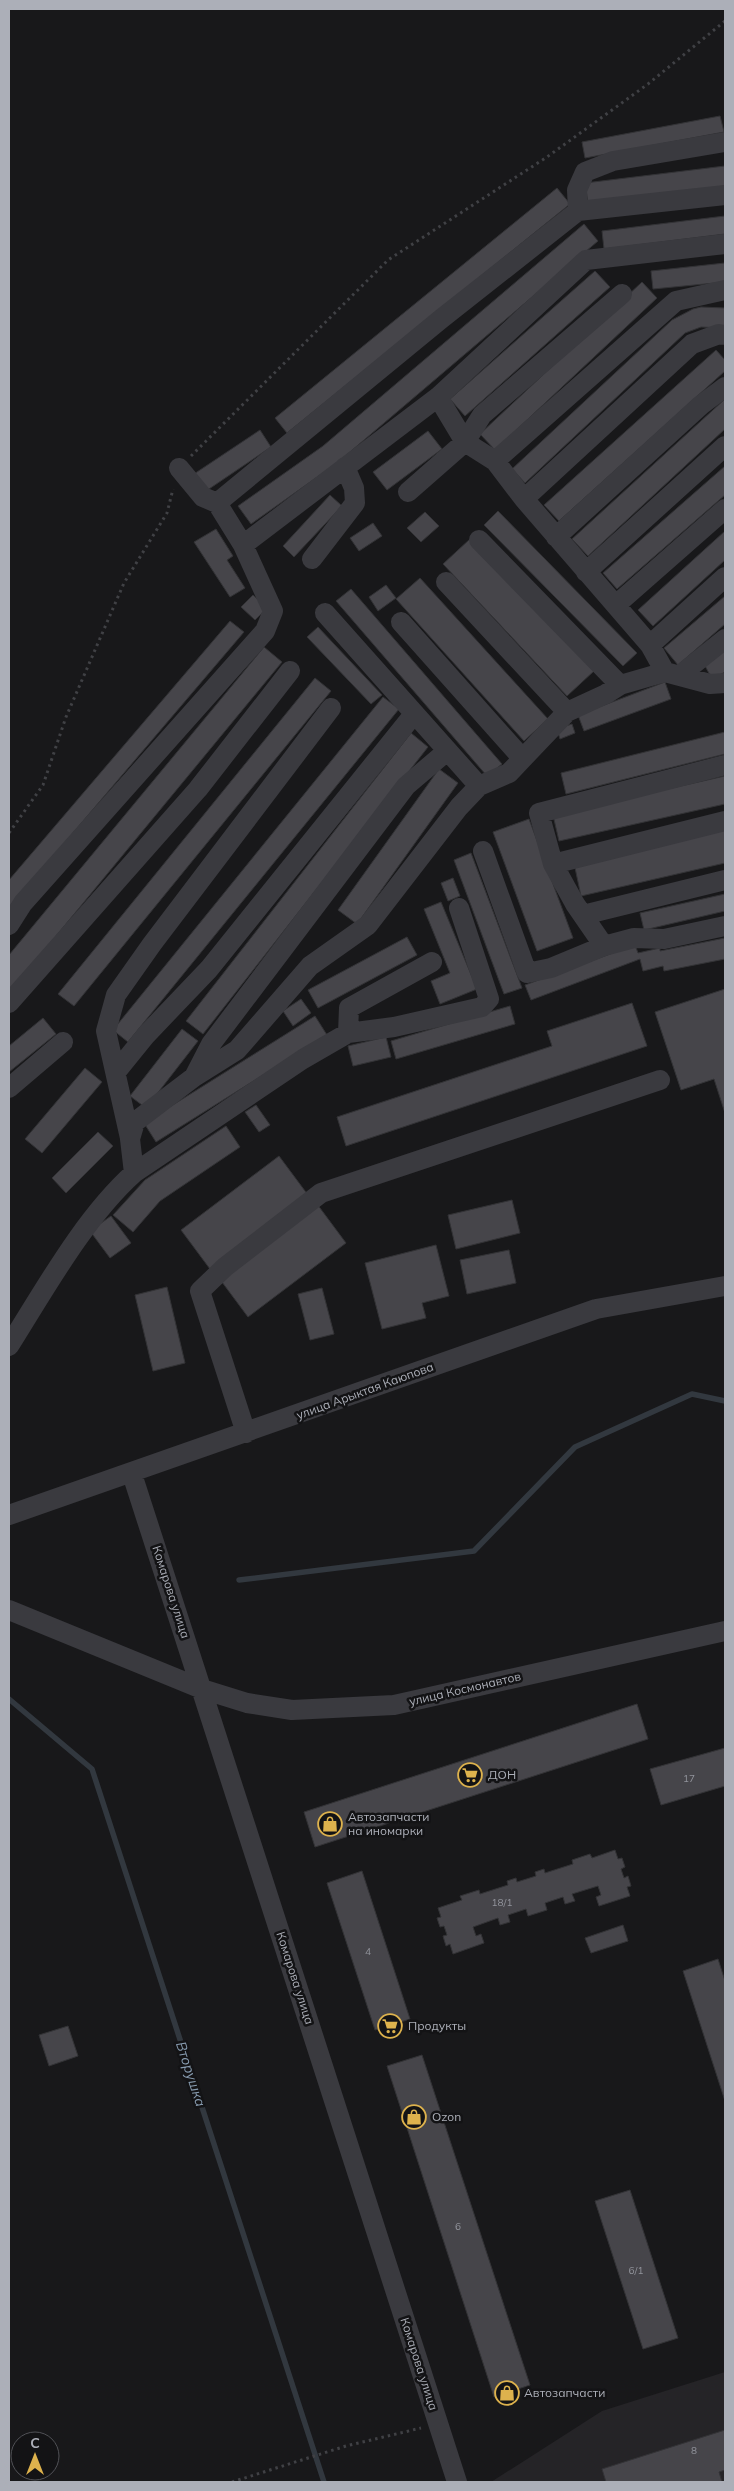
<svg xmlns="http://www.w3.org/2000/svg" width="734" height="2491" viewBox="0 0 734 2491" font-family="Mulish,sans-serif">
	<rect width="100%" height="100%" fill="#18181a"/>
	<path fill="#252427" d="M725 2372V2482H491L602 2411Z"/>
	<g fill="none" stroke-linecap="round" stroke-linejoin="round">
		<path stroke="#32383f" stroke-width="5.5" d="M239 1580 474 1551 575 1447 692 1394 725 1401
			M9 1699 92 1769 324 2482"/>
	</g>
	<path fill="#46454a" stroke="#333336" d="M720 116 724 132 585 158 582 142Z
		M725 166V186L588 203 585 183Z
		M557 188 570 204 287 433 275 418Z
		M725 216V234L604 249 602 231Z
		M584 224 598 241 337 463 251 524 238 506 323 446Z
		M725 263V282L653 289 651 271Z
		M595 271 610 287 465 416 450 399Z
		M642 282 657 298 495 450 480 434Z
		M701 307 725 308V328L701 327 685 333 525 483 512 469 672 320 693 309Z
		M716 350 725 360V371L559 521 544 505Z
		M725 399V429L588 556 572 539Z
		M260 430 271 447 206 491 194 474Z
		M428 431 442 449 387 490 373 472Z
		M725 466V495L617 589 603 573Z
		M330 495 342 506 294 557 283 546Z
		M498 511 637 653 623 666 484 525Z
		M425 512 439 526 421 542 407 528Z
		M373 523 382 536 359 551 350 538Z
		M216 529 233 556 227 560 245 588 230 597 194 542Z
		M725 531V560L653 626 638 610Z
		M470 539 594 671 567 696 443 564Z
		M420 578 548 719 524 741 396 599Z
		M386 585 396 598 378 611 369 597Z
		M351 589 502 764 487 776 336 601Z
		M253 595 267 608 255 620 241 607Z
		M725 596V624L678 665 664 648Z
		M230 621 244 632 9 908V880Z
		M318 627 382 695 371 704 307 637Z
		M264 647 282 662 9 993V955Z
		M725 650V672L712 679 703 662Z
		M315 678 331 691 74 1006 58 994Z
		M665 682 671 699 584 731 578 715Z
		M383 697 399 709 128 1042 113 1030Z
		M572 724 575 733 560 739 557 729Z
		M725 732V754L566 794 561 773Z
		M411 733 428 747 203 1034 186 1021Z
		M439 769 458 783 357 924 338 910Z
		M725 776V804L559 841 553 815Z
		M529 819 573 938 537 951 493 832Z
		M725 828V863L581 896 574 863Z
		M471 853 522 988 504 994 454 860Z
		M453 878 460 896 448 901 441 883Z
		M725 894V911L644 930 640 913Z
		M441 902 477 989 440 1004 431 981 450 973 424 909Z
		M407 937 417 955 318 1008 308 990Z
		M725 938V959L664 971 663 966 643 971 640 959 531 1000 525 985 635 945 638 953 660 948V951Z
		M725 989V1113L714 1079 681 1090 655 1012Z
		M301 999 311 1013 293 1026 283 1011Z
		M632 1003 647 1046 346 1146 337 1117 552 1046 547 1031Z
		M510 1006 515 1024 396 1059 391 1041Z
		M315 1016 327 1035 156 1142 144 1123Z
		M43 1018 56 1034 9 1072V1046Z
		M182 1029 198 1041 146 1108 130 1096Z
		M386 1037 391 1057 353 1066 348 1046Z
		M85 1068 102 1082 42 1153 25 1139Z
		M256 1105 270 1125 259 1132 245 1112Z
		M226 1126 240 1147 160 1201 133 1232 113 1215 145 1180Z
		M98 1132 113 1146 66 1193 52 1178Z
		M279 1156 308 1195 210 1269 181 1230Z
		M512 1200 520 1233 456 1249 448 1215Z
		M317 1204 346 1243 248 1317 219 1278Z
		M111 1216 131 1243 110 1258 90 1231Z
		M436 1245 449 1296 422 1303 426 1318 382 1329 365 1263Z
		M509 1250 516 1283 467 1294 460 1260Z
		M167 1287 185 1363 153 1371 135 1295Z
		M322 1288 334 1334 310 1340 298 1294Z
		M637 1704 648 1739 315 1847 304 1812Z
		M725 1748V1786L661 1805 650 1769Z
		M615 1850 618 1859 622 1858 625 1867 621 1869 624 1878 628 1876 631 1886 627 1887 630 1896 599 1906 596 1897 601 1895 598 1886 572 1894 575 1901 565 1904 563 1897 545 1903 547 1910 528 1916 526 1909 508 1915 510 1922 500 1925 498 1918 473 1927 476 1936 481 1934 484 1943 453 1954 450 1944 446 1946 443 1936 447 1935 444 1926 440 1927 437 1918 441 1917 438 1908 462 1900 460 1896 479 1890 480 1894 508 1885 507 1881 516 1878 517 1882 536 1876 535 1872 544 1869 545 1873 573 1864 572 1860 590 1854 592 1858Z
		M362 1871 410 2019 375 2030 327 1883Z
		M623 1925 628 1941 591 1953 585 1938Z
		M718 1959 725 1981V2101L683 1971Z
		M68 2026 78 2056 49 2066 39 2035Z
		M422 2055 530 2385 494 2397 387 2066Z
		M630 2190 678 2338 643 2349 595 2201Z
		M725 2430V2470L719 2472 722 2482H606L602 2469Z"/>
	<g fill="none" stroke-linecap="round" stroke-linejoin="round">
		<path stroke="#404145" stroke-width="3" stroke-dasharray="2.5 4" stroke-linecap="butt" d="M191 456 388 260 547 157 648 84 725 21
			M9 833 43 785 66 717 124 583 167 513 173 489
			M232 2482 346 2446 421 2428"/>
		<path stroke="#3a3a3f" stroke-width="20" d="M578 211 577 190 585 172 613 161 725 142
			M438 397 465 442 495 461 524 499 650 645 665 672
			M495 461 676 301 725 290
			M179 468 203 497 217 503
			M408 492 465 442 482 415 622 294
			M524 499 692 344 719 334 725 335
			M556 537 701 405 725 387
			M479 540 620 685
			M243 545 438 397 586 260 725 244
			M312 559 355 503 354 488 345 467
			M586 572 725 446
			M446 582 567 712
			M617 604 725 509
			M325 613 479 786
			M401 622 522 758
			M650 645 725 577
			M680 675 725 639
			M483 851 527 973 551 968 604 946 634 938 664 939 725 926
			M553 864 725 821
			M583 915 725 880
			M9 925 23 903 265 631 273 611 243 545 217 503 441 319 578 211 725 195
			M604 946 575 904 553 864 539 813 725 765
			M9 1003 198 789 290 671
			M348 1033 349 1008 432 962
			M116 1072 146 1035 209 969 414 714
			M194 1077 211 1044 406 786 447 751
			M9 1088 63 1042
			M130 1138 106 1031 116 995 152 944 331 708
			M134 1173 130 1139 135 1122 194 1077 237 1050 310 966 368 925 459 807 479 786 509 773 567 712 606 694 620 685 665 672 710 684 725 683
			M9 1346C45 1289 84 1218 134 1173L303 1059 348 1033 394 1027 482 1007 489 999 459 908
			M246 1433 200 1291 225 1267 321 1193 660 1080
			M132 1474 457 2482
			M9 1515 596 1309 725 1286
			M9 1610 202 1689 247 1703 292 1710 394 1705 725 1631"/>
	</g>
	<defs>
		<g id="supermarket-ring" transform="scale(1.25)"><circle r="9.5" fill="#131315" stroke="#ddb24d" stroke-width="1.5"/><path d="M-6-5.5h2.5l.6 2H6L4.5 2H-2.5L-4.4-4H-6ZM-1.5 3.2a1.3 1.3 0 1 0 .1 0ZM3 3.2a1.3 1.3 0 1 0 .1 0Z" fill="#ddb24d"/></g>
		<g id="shop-ring" transform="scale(1.25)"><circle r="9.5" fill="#131315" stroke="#ddb24d" stroke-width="1.5"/><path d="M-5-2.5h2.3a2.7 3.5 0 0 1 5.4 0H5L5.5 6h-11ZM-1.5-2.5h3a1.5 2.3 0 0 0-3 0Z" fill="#ddb24d"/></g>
	</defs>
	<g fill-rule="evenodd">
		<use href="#supermarket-ring" x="470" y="1775"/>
		<use href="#shop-ring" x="330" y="1824"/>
		<use href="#supermarket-ring" x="390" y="2026"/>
		<use href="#shop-ring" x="414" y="2117"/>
		<use href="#shop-ring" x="507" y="2393"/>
	</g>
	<g text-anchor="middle" stroke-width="5" stroke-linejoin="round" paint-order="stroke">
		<g font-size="10" fill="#92949c">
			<text x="689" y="1782">17</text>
			<text x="502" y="1906">18/1</text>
			<text x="368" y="1955">4</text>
			<text x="458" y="2230">6</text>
			<text x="636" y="2274">6/1</text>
			<text x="694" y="2454">8</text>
		</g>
		<g font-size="12" fill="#acafb8" stroke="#131315">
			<text transform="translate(365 1391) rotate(-20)" y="4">улица Арыктая Каюпова</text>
			<text transform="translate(171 1592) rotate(72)" y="4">Комарова улица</text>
			<text transform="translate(465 1689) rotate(-13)" y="4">улица Космонавтов</text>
			<text transform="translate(295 1978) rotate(72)" y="4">Комарова улица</text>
			<text transform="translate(419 2364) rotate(72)" y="4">Комарова улица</text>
		</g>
		<g font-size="12" fill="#acafb8" stroke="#131315" text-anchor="start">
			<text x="488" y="1779">ДОН</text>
			<text x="348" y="1821">Автозапчасти<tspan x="348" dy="14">на иномарки</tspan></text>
			<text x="408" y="2030">Продукты</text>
			<text x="432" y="2121">Ozon</text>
			<text x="524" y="2397">Автозапчасти</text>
		</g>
		<g font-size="14" font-style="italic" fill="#879baf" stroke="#131315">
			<text transform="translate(191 2074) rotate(72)" y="5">Вторушка</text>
		</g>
	</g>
	<rect width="734" height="2491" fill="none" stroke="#acafb8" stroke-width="20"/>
	<g transform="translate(35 2456)"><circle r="24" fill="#131315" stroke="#505156"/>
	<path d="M0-4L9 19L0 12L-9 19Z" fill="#ddb24d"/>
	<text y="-8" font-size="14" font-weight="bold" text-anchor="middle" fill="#acafb8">С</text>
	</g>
</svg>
